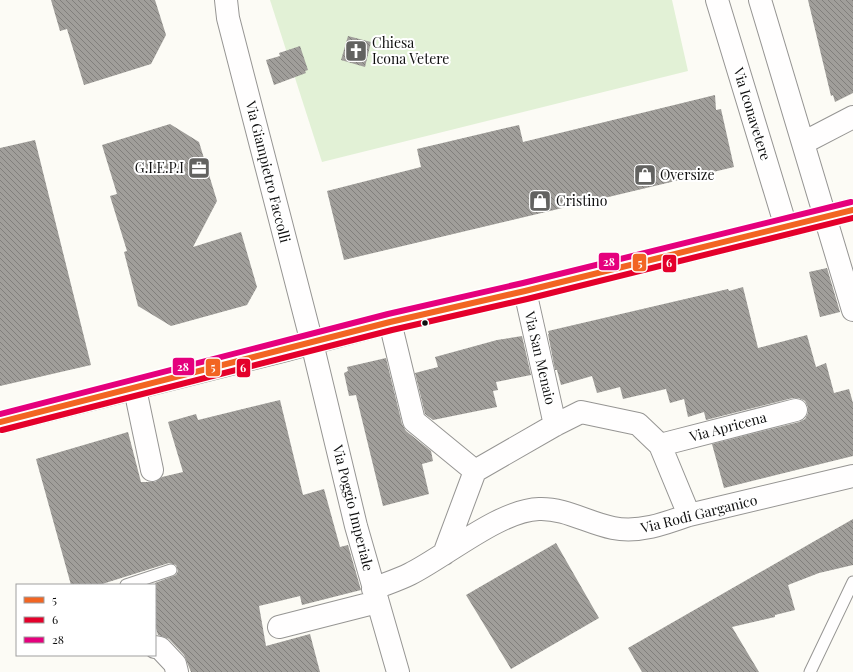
<svg xmlns="http://www.w3.org/2000/svg" width="853" height="672" viewBox="0 0 853 672" font-family="'Playfair Display',serif">
	<defs>
		<pattern id="building-back-hatch" width="6" height="6" patternUnits="userSpaceOnUse"><rect width="6" height="6" fill="#a09e9a"/><path d="M-1 5l2 2M0 0l6 6M5-1l2 2" fill="none" stroke="#817f7c"/></pattern>
	</defs>
	<rect width="100%" height="100%" fill="#fcfbf5"/>
	<path fill="#e2f1d6" d="M270 0H672L688 71 322 162Z"/>
	<path fill="url(#building-back-hatch)" d="M51 0H155L166 35 151 64 84 85 67 29 60 31Z
		M808 0H853V93L835 102 833 95 831 96Z
		M348 36 371 42 365 67 341 60Z
		M300 46 308 70 305 71 306 73 274 85 266 60 280 56 279 53Z
		M715 95 716 110 721 109 734 167 344 260 327 191 421 167 417 149 519 125 523 142Z
		M170 124 199 142 217 201 193 247 241 232 257 287 247 305 171 326 138 306 124 252 127 251 110 196 117 194 102 145Z
		M35 140 91 365 0 386V148Z
		M827 268 840 312 820 317 809 272Z
		M743 287 758 348 807 335 816 367 826 363 834 393 849 389 853 403V456L724 488 712 444 799 422 805 419 808 413V407L805 401 799 398H793L706 420 704 412 688 417 684 399 670 403 666 389 623 399 620 387 597 393 592 376 561 385 557 370H555L548 334H549L548 331 728 289 729 291Z
		M522 336 531 375 496 382 498 390 493 391 497 407 433 420 425 414 415 373 438 367 435 357 497 340Z
		M386 358 402 424 406 431 431 451 433 461 422 464 429 494 383 506 356 395 349 396 344 373 348 371 347 367Z
		M280 400 303 495 324 489 340 547 348 545 361 590 302 605 300 596 259 606 266 646 310 634 320 672H191L184 655 169 639 158 635 155 625V583L176 575 178 571 176 565 169 563 99 585H71L36 459 128 432 141 482H155L162 477 183 472 168 422 196 414 198 420Z
		M853 519V565L819 573 788 585 795 610 775 615V617L732 627 759 672H642L628 648Z
		M556 543 599 618 511 669 466 595Z"/>
	<g fill="none" stroke-linecap="round" stroke-linejoin="round">
		<g stroke="#969593" stroke-width="13">
			<path id="lane" d="M126 585 171 570
				M810 672 853 582"/>
		</g>
		<g stroke="#969593" stroke-width="24">
			<path id="street" d="M226 0 228 18 312 343 356 526 398 672
				M717 0 786 227
				M760 0 853 310
				M803 143 853 117
				M525 291 555 425
				M390 322 414 421 475 471
				M135 389 152 470
				M660 445 796 410
				M444 554 475 471 555 425 581 412 638 424 660 445 689 515
				M373 589C385 584 398 580 410 574 446 556 500 510 539 509 565 508 588 523 613 528 639 533 664 524 689 515L853 476
				M279 627 377 602
				M155 647 160 648 175 664 177 672"/>
		</g>
		<g stroke="#8c8c89" stroke-width="24">
			<path id="secondary" d="M0 422 286 350 390 322 525 291 853 210"/>
		</g>
		<use href="#lane" stroke="#fffefe" stroke-width="11"/>
		<use href="#street" stroke="#fffefe" stroke-width="22"/>
		<use href="#secondary" stroke="#f5f5eb" stroke-width="22"/>
		<g stroke="#fff" stroke-width="9">
			<path id="bus-1" d="M0 422 390 322 525 291 853 210"/>
		</g>
		<g stroke="#fff" stroke-width="9">
			<path id="bus-2" d="M2 430 392 330 527 299 853 218"/>
		</g>
		<g stroke="#fff" stroke-width="9">
			<path id="bus-3" d="M0 414 388 314 523 283 851 202"/>
		</g>
		<use href="#bus-1" stroke="#f26522" stroke-width="6"/>
		<use href="#bus-2" stroke="#e4002b" stroke-width="6"/>
		<use href="#bus-3" stroke="#e5007d" stroke-width="6"/>
	</g>
	<defs>
		<g id="church-square" transform="scale(1.15)"><rect x="-9" y="-9" width="18" height="18" rx="4" fill="#626260" stroke="#fff"/><path d="M-1.2-6h2.4v3.5h3.3v2.4h-3.3V6h-2.4V-.1h-3.3v-2.4h3.3Z" fill="#fff"/></g>
		<g id="office-square" transform="scale(1.15)"><rect x="-9" y="-9" width="18" height="18" rx="4" fill="#626260" stroke="#fff"/><path d="M-6-3h4V-5.5h4V-3h4V5H-6ZM-1-4.5V-3h2v-1.5ZM-6 0V1H6V0Z" fill="#fff"/></g>
		<g id="shop-square" transform="scale(1.15)"><rect x="-9" y="-9" width="18" height="18" rx="4" fill="#626260" stroke="#fff"/><path d="M-5-2.5h2.3a2.7 3.5 0 0 1 5.4 0H5L5.5 6h-11ZM-1.5-2.5h3a1.5 2.3 0 0 0-3 0Z" fill="#fff"/></g>
	</defs>
	<g fill-rule="evenodd">
		<use href="#church-square" x="356" y="51"/>
		<use href="#office-square" x="199" y="168"/>
		<use href="#shop-square" x="645" y="175"/>
		<use href="#shop-square" x="540" y="201"/>
	</g>
	<circle fill="#0f0f0f" stroke="#fff" stroke-width="1.5" cx="425" cy="323" r="3.5"/>
	<g text-anchor="middle" stroke-width="4" stroke-linejoin="round" paint-order="stroke">
		<g font-size="14" fill="#0f0f0f" stroke="#fff" text-anchor="start">
			<text x="372" y="48">Chiesa<tspan x="372" dy="16">Icona Vetere</tspan></text>
			<text x="184" y="173" text-anchor="end">G.I.E.P.I</text>
			<text x="660" y="180">Oversize</text>
			<text x="556" y="206">Cristino</text>
		</g>
		<g font-size="14" fill="#0f0f0f" stroke="#fff">
			<text transform="translate(752 114) rotate(73)" y="5">Via Iconavetere</text>
			<text transform="translate(268 172) rotate(76)" y="5">Via Giampietro Faccolli</text>
			<text transform="translate(540 358) rotate(77)" y="5">Via San Menaio</text>
			<text transform="translate(728 427) rotate(-15)" y="5">Via Apricena</text>
			<text transform="translate(353 508) rotate(76)" y="5">Via Poggio Imperiale</text>
			<text transform="translate(699 514) rotate(-14)" y="5">Via Rodi Garganico</text>
		</g>
	</g>
	<g stroke="#fff" stroke-width="1.5">
		<rect x="598" y="252" width="22" height="19" rx="4" fill="#e5007d"/>
		<rect x="632" y="253" width="15" height="19" rx="4" fill="#f26522"/>
		<rect x="662" y="254" width="15" height="19" rx="4" fill="#e4002b"/>
		<rect x="172" y="357" width="23" height="19" rx="4" fill="#e5007d"/>
		<rect x="205" y="358" width="16" height="19" rx="4" fill="#f26522"/>
		<rect x="236" y="358" width="15" height="20" rx="4" fill="#e4002b"/>
	</g>
	<g font-size="11" text-anchor="middle" font-weight="bold" fill="#fff">
		<text x="609" y="266">28</text>
		<text x="640" y="267">5</text>
		<text x="669" y="267">6</text>
		<text x="183" y="371">28</text>
		<text x="213" y="371">5</text>
		<text x="243" y="372">6</text>
	</g>
	<rect x="16" y="584" width="140" height="72" fill="#ffffff" stroke="#9f9f9f"/>
	<rect x="24" y="597" width="20" height="6" fill="#f26522" stroke="#9f9f9f"/>
	<text x="52" y="604" font-size="12" fill="#0f0f0f">5</text>
	<rect x="24" y="617" width="20" height="6" fill="#e4002b" stroke="#9f9f9f"/>
	<text x="52" y="624" font-size="12" fill="#0f0f0f">6</text>
	<rect x="24" y="637" width="20" height="6" fill="#e5007d" stroke="#9f9f9f"/>
	<text x="52" y="644" font-size="12" fill="#0f0f0f">28</text>
</svg>
